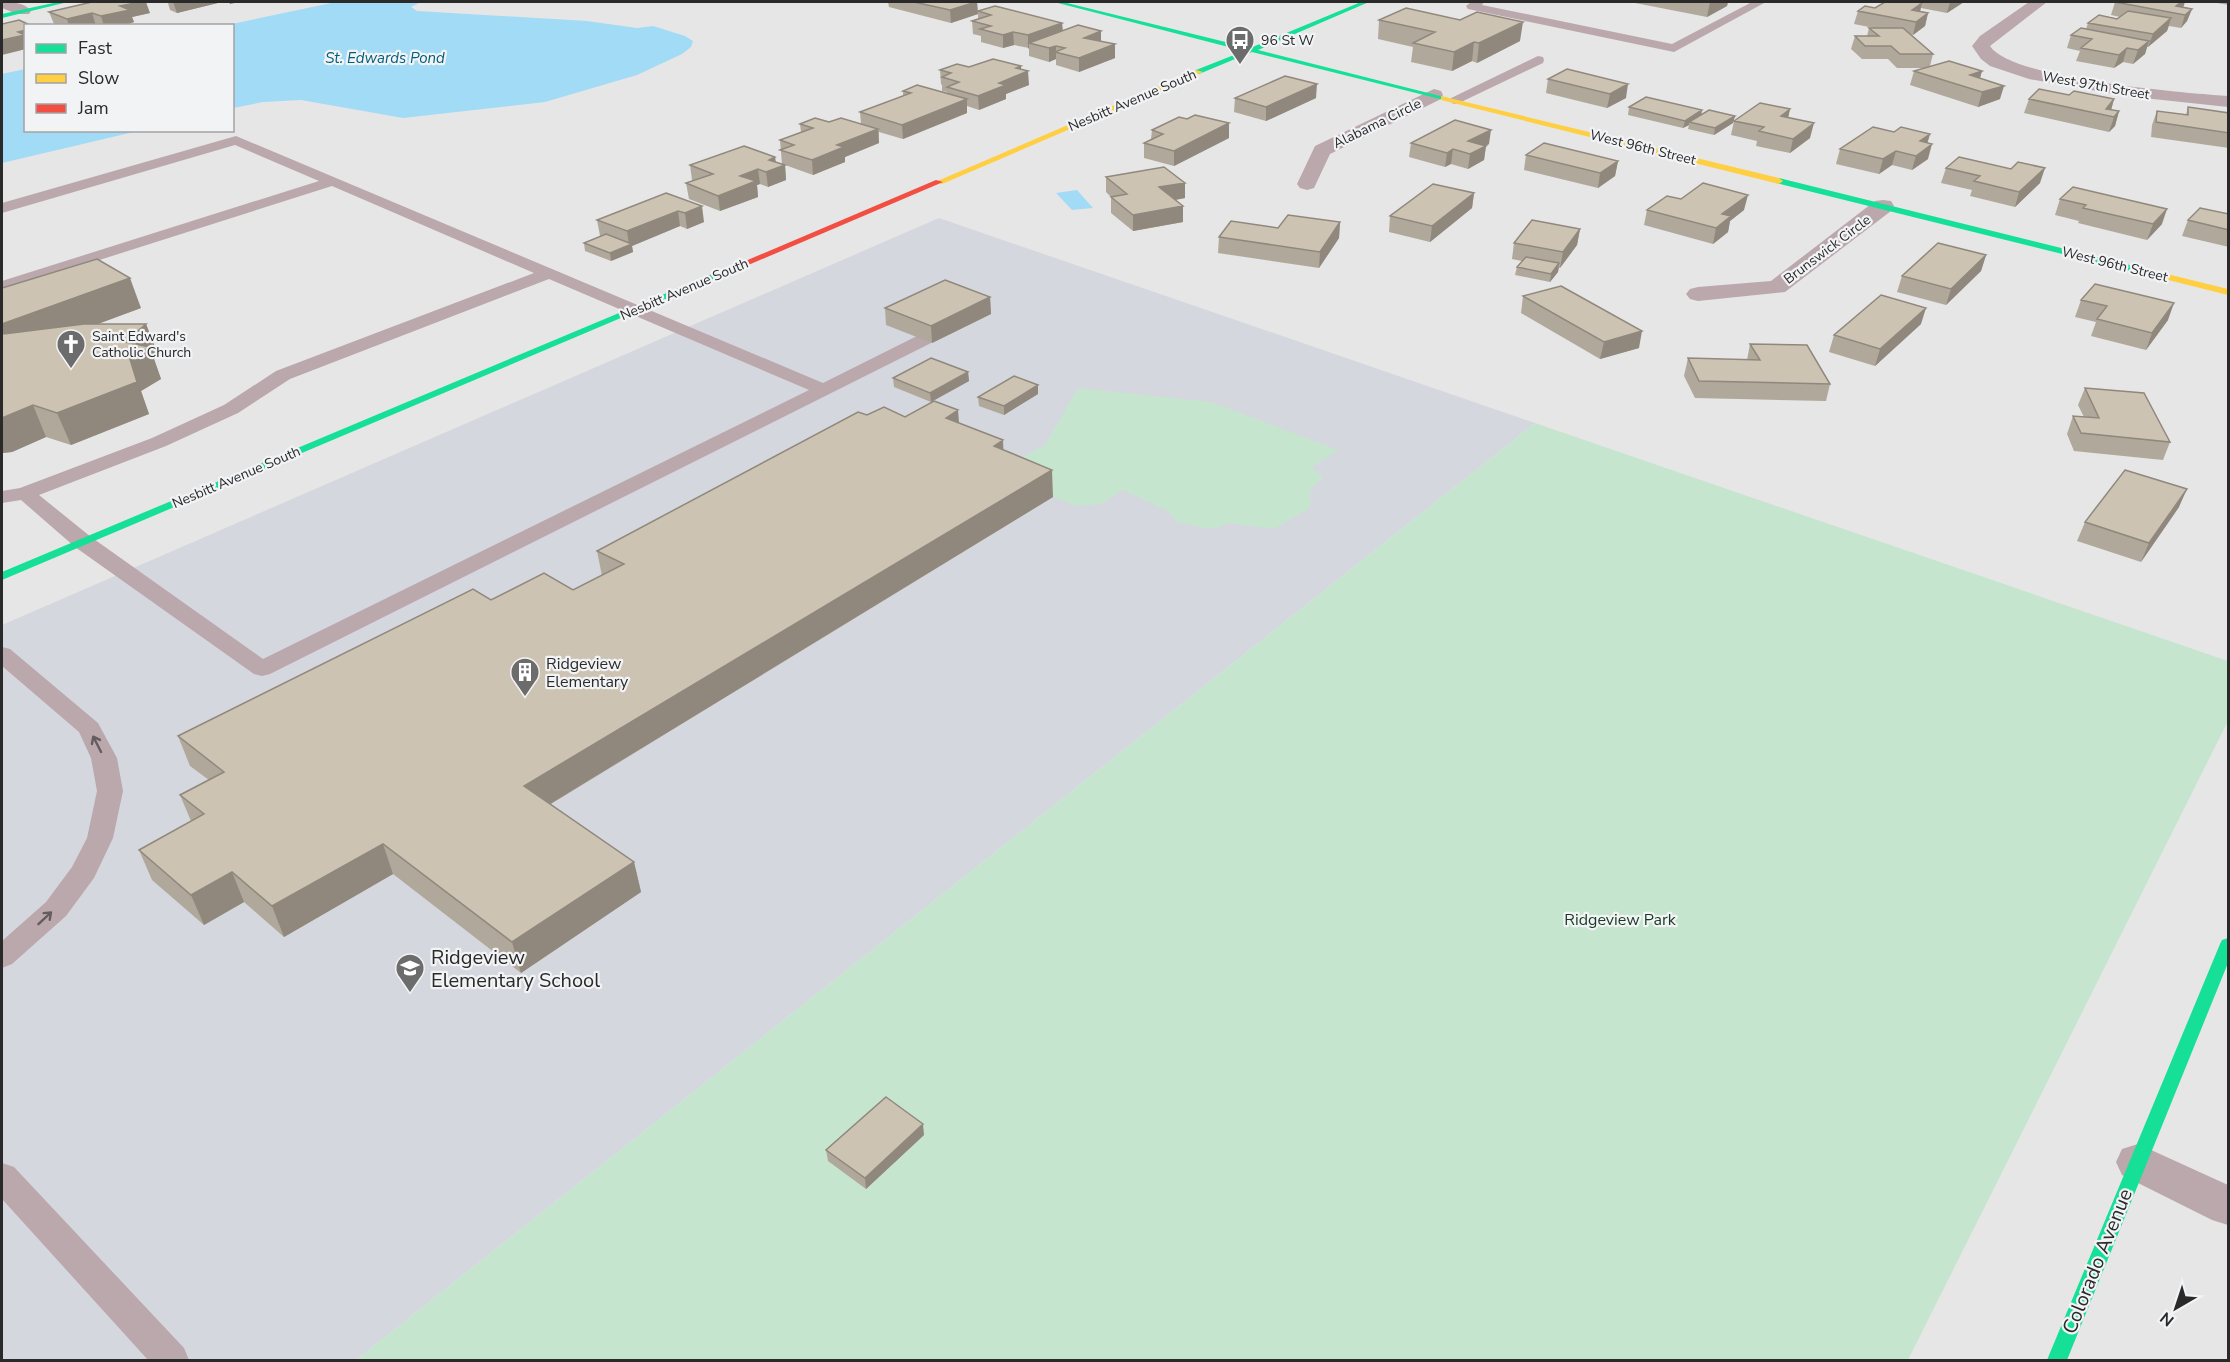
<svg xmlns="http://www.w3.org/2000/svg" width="2230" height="1362" viewBox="0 0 2230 1362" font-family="'Nunito Sans',sans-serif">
	<rect width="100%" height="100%" fill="#e6e6e7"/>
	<path fill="#d4d7dd" d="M939 218 1535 423 356 1360H2V625Z"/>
	<path fill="#c6e5cf" d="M1078 388 1211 402 1338 450 1312 467 1323 478 1310 489V508L1274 529 1228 523 1214 529 1178 523 1168 511 1123 490 1101 504 1076 506 995 472 1045 445Z
		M1535 423 2228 661V721L1908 1360H356Z"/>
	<path fill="#a2dbf5" d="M336 2H421L411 7 417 11 587 21 637 28 653 26 685 36 693 41 691 47 682 54 637 75 545 102 403 118 301 100 263 102 233 108 232 26 227 25Z
		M25 69 26 130 138 131 2 163V74Z
		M1077 190 1093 208 1072 210 1056 193Z"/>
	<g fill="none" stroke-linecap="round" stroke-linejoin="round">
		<path fill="#bba8ac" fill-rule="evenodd" d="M1471 2H1484L1482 5 1672 44 1752 2H1766L1674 52 1468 9 1466 6Z
			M1538 56 1543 57 1544 60 1543 63 1459 103 1454 104 1447 100Z
			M236 136 823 383 947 321H959L962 325 959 329 270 674 262 676 254 674 75 547 21 500 2 503V491L20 488 152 438 224 405 276 371 534 273 332 186 2 291V281L319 181 235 145 2 213V203ZM549 279 809 390 263 659 91 537 39 495 166 446 238 413 290 379Z
			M2 647 10 649 98 723 117 758 123 791 113 838 94 878 66 916 12 964 2 968V941L46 902 72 867 87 838 97 791 91 758 79 732 2 666Z
			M2 1163 14 1167 184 1348 189 1360H148L2 1199Z"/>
		<path fill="#bba8ac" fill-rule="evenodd" d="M2 2C12 2 24 2 31 11L29 14H17L2 8Z
			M2029 2H2047L1990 46C2010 79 2186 93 2228 96V107L2125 96 2029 79 1990 66 1981 59 1972 46 1980 36Z
			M1434 89 1441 91 1443 95 1441 99 1330 154 1314 188 1307 190 1300 188 1297 184 1315 146Z
			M1883 200 1891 201 1894 206 1891 211 1785 292 1698 301 1690 299 1686 294 1690 289 1698 287 1771 281 1875 201Z
			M2138 1144 2228 1185V1225L2212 1220 2122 1175 2116 1162 2122 1149Z"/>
		<path fill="#16e098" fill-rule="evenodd" d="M58 2H68L2 18V14Z
			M1054 2H1063L1250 48 1361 2H1369L1258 50 1448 98 1444 100 1252 52 1199 74 1195 72 1196 70 1244 51Z
			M1779 178 2154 271 2156 273 2151 276 1776 183V179Z
			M712 274 720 276 2 580V572Z
			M2228 938V963L2067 1360H2047L2220 944 2222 940Z"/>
		<path fill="#ffcf43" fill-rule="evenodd" d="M1196 70 1203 72 942 184 935 182Z
			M1441 96 1779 178 1783 181 1779 184 1441 100Z
			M2151 270 2228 289V295L2148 275V271Z"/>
		<path fill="#f24e42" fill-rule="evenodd" d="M936 180 943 182 718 278 710 276Z"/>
	</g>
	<path fill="#b0a89a" d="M162 2H222L177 13 170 10 168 3Z
		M888 2H977L978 14 951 23 889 7Z
		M1630 2H1728L1727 6 1707 17Z
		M1885 2H1964L1947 13 1921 8 1920 12 1928 13 1925 26 1913 35 1910 34 1933 54 1930 66 1982 71 1980 78 2000 99 1978 107 1910 85 1914 71 1925 68H1897L1888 59H1862L1851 49 1855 36H1867L1869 28H1874L1854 24 1858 11 1875 8Z
		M2115 2 2183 7 2192 9 2187 21 2181 28 2169 26 2167 31 2148 47H2147L2145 54 2133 64 2123 62 2114 68 2076 61 2080 51 2067 48 2071 35 2086 29 2088 23 2117 19 2120 17 2111 15Z
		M2211 2H2229V5Z
		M978 11 1062 23 1063 31 1101 41 1115 58 1079 72 1056 65V59L1049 62 1029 56V48L1014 45 1003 48 981 42V36L973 34 972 21 978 19Z
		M49 12 150 13 132 17 134 22 122 26H56L54 24Z
		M1379 20 1520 41 1477 63 1472 61 1452 71 1411 62 1413 47 1378 39Z
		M1021 66V69L1029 85 1006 94V99L979 110 967 106V113L903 139 879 132V143L845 157V162L813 175 785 165 786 180 768 187 760 184 757 185 758 197 720 211 689 199 686 183 693 181 692 180 690 165 775 157 776 162 782 164 780 140 801 132 800 124 829 122 861 124 860 112 903 96V91L947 93V92L942 91V85L941 84 940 70 969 67Z
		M1548 79 1626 98 1607 108 1546 93Z
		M2069 95 2114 99 2111 110 2119 111 2115 126 2109 132 2024 113 2029 99Z
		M1235 98H1316L1266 121 1234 112Z
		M1629 107 1701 114 1735 116 1733 123 1714 135 1688 129 1689 125 1683 128 1628 115Z
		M2188 107 2229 113V148L2151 137 2152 125 2157 111 2186 115Z
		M1790 109 1788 117 1810 138 1790 153 1756 146 1757 141 1731 135 1734 121Z
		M1152 130 1229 138 1174 166 1144 158V143L1151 139Z
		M1894 132 1930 134 1927 143 1928 159 1912 170 1892 165 1879 174 1836 164 1840 149Z
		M1411 143 1489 144 1486 146 1484 160 1468 169 1451 164 1445 167 1409 157Z
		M1526 155 1618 161 1615 176 1598 188 1524 170Z
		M1946 168 2040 183 2015 207 1970 196 1972 190 1941 183Z
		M1106 177 1185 183V198L1175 200 1183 206V222L1133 231 1111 213V197L1106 192Z
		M666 193 704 222 687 229 680 226 632 246 633 252 611 261 585 251 584 243 601 236H600L597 220Z
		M1474 193 1472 208 1430 242 1389 232 1390 216Z
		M1681 199 1744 210 1730 221 1728 232 1713 244 1644 225 1647 210Z
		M2060 199 2162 224 2147 240 2078 223 2079 221 2055 215Z
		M2229 214V247L2182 236 2188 220Z
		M1340 222 1339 238 1319 268 1218 253 1219 237 1278 228Z
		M1580 229 1577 245 1560 268H1559L1558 272 1550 282 1515 275 1517 267 1522 261 1512 259 1514 243Z
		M1986 255 1981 271 1946 305 1897 292 1902 276Z
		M2 288 141 308 97 324H146L158 355 154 359 161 379 141 391 149 414 71 445 46 437 12 452 2 453Z
		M1523 296 1639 348 1600 359 1521 313Z
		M990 297 991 314 932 343 886 325 885 308Z
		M2081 300 2168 320 2146 350 2091 336 2096 322 2075 317Z
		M1921 324 1875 366 1829 352 1834 335Z
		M1750 344 1830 384 1826 401 1695 398 1684 376 1688 358 1747 360Z
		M968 372 969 381 931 402 894 387 893 378Z
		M2085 388 2170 442 2163 460 2074 451 2067 434 2073 416 2084 417 2078 405Z
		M1038 394 1004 415 979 406 978 397Z
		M867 415 905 417 959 423 1003 440V449L1053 497 551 804 634 862 641 892 521 973 393 874 284 937 244 902 204 925 152 880 139 850 191 821 180 795 209 780 190 766 178 736 491 600 573 590 602 576 597 551Z
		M2179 507 2141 562 2077 541 2085 522Z
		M924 1135 866 1189 828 1161 826 1150Z"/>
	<path fill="#90887d" d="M140 2H146L150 13 132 17 134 22 122 26H104L101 16 120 6Z
		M173 2H222L177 13Z
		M229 2H240L230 4Z
		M977 2 978 14 951 23 950 10Z
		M1710 2H1728L1727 6 1707 17Z
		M1950 2H1964L1947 13Z
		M2181 2H2185L2183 8 2176 6Z
		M1922 3 1919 15 1912 10Z
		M2192 9 2187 21 2181 28 2185 15Z
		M92 13 96 26H69L67 19Z
		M1928 13 1925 26 1913 35 1916 22Z
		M2171 18 2167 31 2148 47 2153 34Z
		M1523 22 1520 41 1477 63 1479 43Z
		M1062 23 1063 36 1029 43V48L1028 49V35Z
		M26 30V49L2 55V40L18 32Z
		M1101 31V44L1084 38Z
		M1013 32 1014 45 1003 48V35Z
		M2149 41 2145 54 2133 64 2138 50Z
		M1474 42 1472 61 1452 71 1454 52Z
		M1115 44V58L1079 72V58Z
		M1056 46V59L1049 62V48Z
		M2127 48 2123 62 2114 68 2119 55Z
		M1021 66V74L1028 71 1029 85 1006 94V99L979 110 978 96 1016 68Z
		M1982 71 1978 85 1970 75Z
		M1317 84 1316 98 1266 121V107Z
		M1628 84 1626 98 1607 108 1610 94Z
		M2004 86 2000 99 1978 107 1982 92Z
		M967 99V113L903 139 902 125Z
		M2114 99 2110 114 2106 109Z
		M1790 109 1787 123 1781 116Z
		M1702 110 1701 118 1689 122V125L1683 128 1685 121Z
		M2119 111 2115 126 2109 132 2114 117Z
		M1735 116 1733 123 1714 135 1715 128Z
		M1229 123V138L1174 166V151Z
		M1814 123 1810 138 1790 153 1793 139Z
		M878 129 879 143 845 157V162L813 175 812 160 837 145Z
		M1491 130 1489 144 1470 154 1468 141Z
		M1930 134 1926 148 1932 144 1928 159 1912 170 1920 141Z
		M1486 146 1484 160 1468 169 1470 154Z
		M1453 149 1451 164 1445 167 1447 153Z
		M1896 151 1892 165 1879 174 1883 159Z
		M775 157 776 168 785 165 786 180 768 187 766 172 769 160Z
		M1618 161 1615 176 1598 188 1600 173Z
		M2045 168 2040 183 2015 207 2019 192Z
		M758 169 760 184 757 185 758 197 720 211 718 196 740 176Z
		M1185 183V198L1159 203V187Z
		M1474 193 1472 208 1430 242 1432 226Z
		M1748 195 1744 210 1730 221 1728 232 1713 244 1716 228 1722 214Z
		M702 206 704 222 687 229 685 213Z
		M1183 206V222L1133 231V215Z
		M2167 209 2162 224 2147 240 2153 224Z
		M678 211 680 226 632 246 633 252 611 261 610 253 629 245 627 231Z
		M1340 222 1339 238 1319 268 1320 252Z
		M1580 229 1577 245 1560 268 1563 252Z
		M1986 255 1981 271 1946 305 1951 289Z
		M1559 263 1558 272 1550 282 1551 274Z
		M130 278 141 308 12 356 2 330V324Z
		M990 297 991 314 932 343 931 326Z
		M2174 303 2168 320 2146 350 2152 333Z
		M1926 308 1921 324 1875 366 1880 349Z
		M146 324 158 355 154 359 161 379 141 391 149 414 71 445 57 413 130 359 125 342Z
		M1642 331 1639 348 1600 359 1604 342Z
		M968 372 969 381 931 402 930 393Z
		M1038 385V394L1004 415V406Z
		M33 405 46 437 12 452 2 453V418Z
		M958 410 960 436 946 418Z
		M1003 440 1004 466 994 446Z
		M1052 470 1053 497 532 815 524 786Z
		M2187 489 2179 507 2141 562 2149 543Z
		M383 844 393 874 284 937 272 906Z
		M634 862 641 892 521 973 512 942Z
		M232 872 244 902 204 925 191 895Z
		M923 1124 924 1135 866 1189 865 1178Z"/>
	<path fill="#cdc3b3" stroke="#90887d" stroke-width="1.5" d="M92 2H140L120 6 130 10 101 16 92 13 67 19 49 12Z
		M914 2H976L950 10Z
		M1885 2H1917L1922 3 1912 10 1928 13 1916 22 1858 11 1865 6 1875 8Z
		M2115 2H2181L2176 6 2192 9 2185 15Z
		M995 6 1062 23 1028 35 1013 32 1003 35 980 29 991 26 972 21 991 15 978 11Z
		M1406 8 1460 20 1477 12 1523 22 1479 43 1474 42 1454 52 1413 43 1435 32 1379 20Z
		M2128 11 2171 18 2153 34 2088 23 2099 15 2117 19Z
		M19 20 32 26H26V30L18 32 25 35 2 40V24Z
		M1078 25 1101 31 1084 38 1115 44 1079 58 1055 52 1065 48 1056 46 1049 48 1029 43Z
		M1869 28H1903L1933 54H1900L1891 46H1865L1855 36H1879Z
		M2081 28 2149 41 2138 50 2127 48 2119 55 2081 48 2092 39 2071 35Z
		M993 59 1021 66 1016 68 1028 71 999 83 1006 85 978 96 947 87 959 82 942 77 951 73 940 70 957 64 969 67Z
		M1949 61 1982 71 1970 75 2004 86 1982 92 1914 71Z
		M1567 69 1628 84 1610 94 1548 79Z
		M1285 76 1317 84 1266 107 1235 98Z
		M917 85 967 99 902 125 860 112 911 93 903 91Z
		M2039 89 2069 95 2074 91 2114 99 2106 109 2119 111 2114 117 2029 99Z
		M1646 97 1702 110 1685 121 1629 107Z
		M1760 103 1790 109 1781 116 1814 123 1793 139 1759 131 1764 127 1734 121Z
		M2188 107 2229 113V133L2156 122 2157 111 2188 115Z
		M1709 110 1735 116 1715 128 1689 122Z
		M1195 115 1229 123 1174 151 1144 143 1163 134 1152 130 1179 117 1187 119Z
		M815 118 829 122 841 118 878 129 837 145 844 147 812 160 780 150 794 145 780 140 813 128 800 124Z
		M1455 120 1491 130 1468 141 1486 146 1470 154 1453 149 1447 153 1411 143Z
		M1873 127 1894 132 1901 127 1930 134 1920 141 1932 144 1916 156 1896 151 1883 159 1840 149Z
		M1544 143 1618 161 1600 173 1526 155Z
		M744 146 775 157 769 160 785 165 766 172 758 169 740 176 756 181 718 196 686 183 713 174 690 165Z
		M1959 157 2011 169 2018 162 2045 168 2019 192 1974 181 1980 176 1946 168Z
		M1164 167 1185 183 1159 187 1183 206 1133 215 1111 197 1127 194 1106 177Z
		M1703 183 1748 195 1722 214 1731 216 1716 228 1647 210 1667 196 1681 199Z
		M1433 184 1474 193 1432 226 1390 216Z
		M2073 187 2167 209 2153 224 2083 208 2086 205 2060 199Z
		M666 193 702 206 685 213 678 211 627 231 597 220Z
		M2200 208 2229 214V230L2188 220Z
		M1288 215 1340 222 1320 252 1219 237 1231 221 1278 228Z
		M1532 220 1580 229 1563 252 1514 243Z
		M606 234 632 244 610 253 584 243Z
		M1938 243 1986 255 1951 289 1902 276Z
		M1526 257 1559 263 1551 274 1517 267Z
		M97 259 130 278 2 324V288Z
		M945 280 990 297 931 326 885 308Z
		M2095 284 2174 303 2152 333 2097 319 2107 306 2081 300Z
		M1561 286 1642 331 1604 342 1523 296Z
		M1881 295 1926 308 1880 349 1834 335Z
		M84 324H146L125 342 150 347 130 359 137 382 57 413 33 405 2 418V329L4 334Z
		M1750 344 1807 345 1830 384 1699 381 1688 358 1760 360Z
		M931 358 968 372 930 393 893 378Z
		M1014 376 1038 385 1004 406 978 397Z
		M2085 388 2144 393 2170 442 2081 433 2073 416 2099 418Z
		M934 401 958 410 946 418 1003 440 994 446 1052 470 524 786 634 862 512 942 383 844 272 906 232 872 191 895 139 850 204 814 180 795 224 772 178 736 473 589 491 600 544 573 573 590 624 564 597 551 858 412 867 415 884 407 905 417Z
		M2125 470 2187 489 2149 543 2085 522Z
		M886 1097 923 1124 865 1178 826 1150Z"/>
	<defs><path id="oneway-shaft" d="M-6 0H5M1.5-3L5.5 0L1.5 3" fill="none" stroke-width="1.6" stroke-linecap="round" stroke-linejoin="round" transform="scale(1.5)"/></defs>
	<g stroke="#645c5f">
		<use href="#oneway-shaft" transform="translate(97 744) rotate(-117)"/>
		<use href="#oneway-shaft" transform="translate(45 918) rotate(-43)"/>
	</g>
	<defs>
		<g id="bus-pin" transform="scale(1.5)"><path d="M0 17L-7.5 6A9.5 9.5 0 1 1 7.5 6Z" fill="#6c6c6d" stroke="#f2f3f5"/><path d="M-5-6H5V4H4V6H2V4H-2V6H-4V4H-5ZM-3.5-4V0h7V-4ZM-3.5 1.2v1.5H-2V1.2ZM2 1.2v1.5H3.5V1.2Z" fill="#fff"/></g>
		<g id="church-pin" transform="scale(1.5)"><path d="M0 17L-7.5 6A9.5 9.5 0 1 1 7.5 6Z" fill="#6c6c6d" stroke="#f2f3f5"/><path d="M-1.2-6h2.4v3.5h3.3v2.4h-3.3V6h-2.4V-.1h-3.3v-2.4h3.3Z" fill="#fff"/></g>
		<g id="building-pin" transform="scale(1.5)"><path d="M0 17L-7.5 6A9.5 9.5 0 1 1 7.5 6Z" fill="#6c6c6d" stroke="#f2f3f5"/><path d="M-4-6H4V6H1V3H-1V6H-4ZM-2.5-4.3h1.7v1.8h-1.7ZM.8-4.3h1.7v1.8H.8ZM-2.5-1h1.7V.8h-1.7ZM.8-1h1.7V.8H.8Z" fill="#fff"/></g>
		<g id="school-pin" transform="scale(1.5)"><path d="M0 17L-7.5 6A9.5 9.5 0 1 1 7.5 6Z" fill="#6c6c6d" stroke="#f2f3f5"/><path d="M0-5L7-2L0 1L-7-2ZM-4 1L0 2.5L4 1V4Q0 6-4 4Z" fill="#fff"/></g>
	</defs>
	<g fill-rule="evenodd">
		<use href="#bus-pin" x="1240" y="40"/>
		<use href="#church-pin" x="71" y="344"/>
		<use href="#building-pin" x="525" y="672"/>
		<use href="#school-pin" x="410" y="968"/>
	</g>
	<g text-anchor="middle" stroke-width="4.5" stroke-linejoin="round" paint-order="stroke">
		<g font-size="14" fill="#2a2a2b" stroke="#f2f3f5" text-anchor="start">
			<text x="1261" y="45">96 St W</text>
			<text x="92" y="341">Saint Edward's<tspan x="92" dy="16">Catholic Church</tspan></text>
		</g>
		<g font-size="14" fill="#2a2a2b" stroke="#f2f3f5">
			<text transform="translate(2096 85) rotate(10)" y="5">West 97th Street</text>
			<text transform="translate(1132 100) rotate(-23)" y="5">Nesbitt Avenue South</text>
			<text transform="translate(1377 123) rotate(-26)" y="5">Alabama Circle</text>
			<text transform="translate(1643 147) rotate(14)" y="5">West 96th Street</text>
			<text transform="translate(1827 249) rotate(-37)" y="5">Brunswick Circle</text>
			<text transform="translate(2115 264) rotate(14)" y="5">West 96th Street</text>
			<text transform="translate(684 289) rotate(-23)" y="5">Nesbitt Avenue South</text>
			<text transform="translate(236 477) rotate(-23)" y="5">Nesbitt Avenue South</text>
		</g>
		<g font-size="15" font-style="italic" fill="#005e7d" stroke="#f2f3f5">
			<text x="385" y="63">St. Edwards Pond</text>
		</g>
		<g font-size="16" fill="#2a2a2b" stroke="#f2f3f5" text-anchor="start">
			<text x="546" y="669">Ridgeview<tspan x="546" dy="18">Elementary</tspan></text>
		</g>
		<g font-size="16" fill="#163a23" stroke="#f2f3f5">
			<text x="1620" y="925">Ridgeview Park</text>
		</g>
		<g font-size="20" fill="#2a2a2b" stroke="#f2f3f5" text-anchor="start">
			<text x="431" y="964">Ridgeview<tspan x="431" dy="23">Elementary School</tspan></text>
		</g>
		<g font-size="20" fill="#2a2a2b" stroke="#f2f3f5">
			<text transform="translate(2097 1261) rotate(-68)" y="7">Colorado Avenue</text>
		</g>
	</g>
	<rect width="2230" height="1362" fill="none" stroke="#2a2a2b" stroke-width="6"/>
	<rect x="24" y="24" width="210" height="108" fill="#f2f3f5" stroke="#a2a3a4" stroke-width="1.5"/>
	<rect x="36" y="44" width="30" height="9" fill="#16e098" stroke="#a2a3a4" stroke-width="1.5"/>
	<text x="78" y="54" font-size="18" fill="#2a2a2b">Fast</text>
	<rect x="36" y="74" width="30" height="9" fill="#ffcf43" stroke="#a2a3a4" stroke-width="1.5"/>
	<text x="78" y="84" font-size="18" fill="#2a2a2b">Slow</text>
	<rect x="36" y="104" width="30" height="9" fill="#f24e42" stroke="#a2a3a4" stroke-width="1.5"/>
	<text x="78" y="114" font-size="18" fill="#2a2a2b">Jam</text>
	<g transform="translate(2176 1308) rotate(219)" stroke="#f2f3f5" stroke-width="4.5" paint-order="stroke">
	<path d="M0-4.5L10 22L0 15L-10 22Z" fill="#2a2a2b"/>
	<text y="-9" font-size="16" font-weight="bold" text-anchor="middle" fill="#2a2a2b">N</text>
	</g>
</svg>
